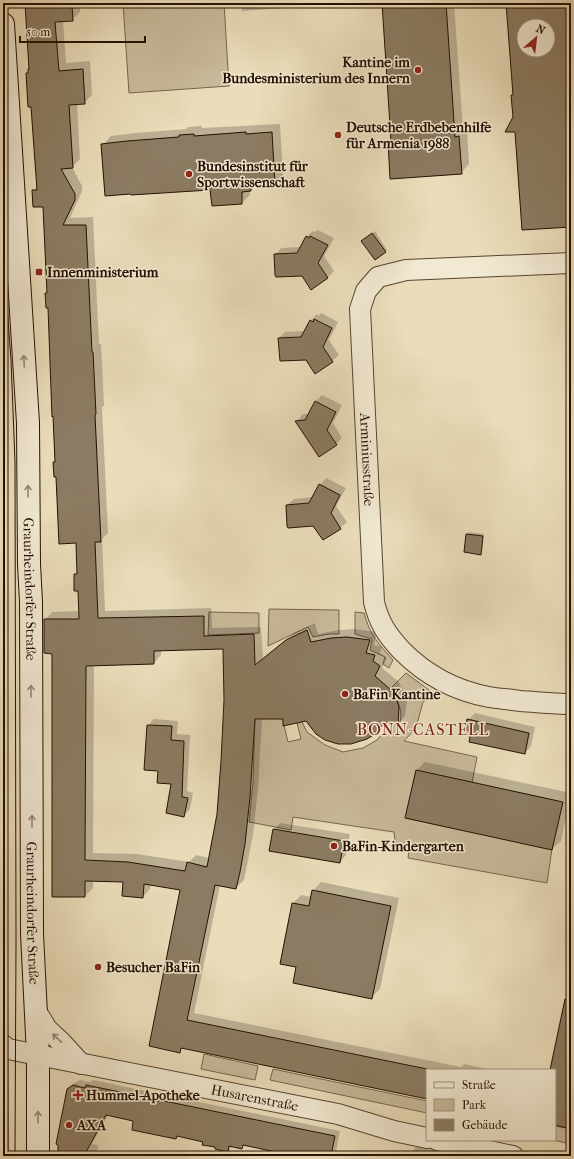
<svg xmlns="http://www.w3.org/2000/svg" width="574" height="1159" viewBox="0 0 574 1159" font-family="'IM FELL French Canon',serif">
	<rect width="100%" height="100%" fill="#eaddba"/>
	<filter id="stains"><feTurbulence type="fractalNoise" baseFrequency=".005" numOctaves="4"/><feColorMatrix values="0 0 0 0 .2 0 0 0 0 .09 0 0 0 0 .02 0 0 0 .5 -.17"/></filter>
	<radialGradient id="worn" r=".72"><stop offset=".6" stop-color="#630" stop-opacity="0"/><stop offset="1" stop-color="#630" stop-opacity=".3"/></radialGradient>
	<path fill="#c8ba9b" stroke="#76654e" d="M123 3H224L229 86 129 93Z
		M269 609 339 610V634H329L313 637 308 627 268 646Z
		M209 612 259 613V633L208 635Z
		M355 612 364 613C370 635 378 643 393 660L389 668 383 664 385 657 370 650 372 639 355 634Z
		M406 673 429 690 433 696 423 702 416 728 404 741 477 757 472 783 416 771 406 818 552 849 547 883 408 858 409 850 396 848 394 832 293 817 291 830 249 822 253 783 255 717H282L288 742 301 739 297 723 302 722 307 732 325 745 343 752 363 748 377 740 385 731 389 723 399 725C404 712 398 700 390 689Z
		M204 1054 258 1066 255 1080 201 1069Z
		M273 1069 427 1101V1113L270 1080Z
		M555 1126 571 1129V1144L553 1140H555Z"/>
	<path fill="#0003" fill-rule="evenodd" d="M26 3H80V12L72 20H63L66 63 90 61 92 95 84 103H77L80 159 72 167 82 186V191L70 218 93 217 99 344H101L104 406 102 407 108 533 102 539 105 611 211 608 212 628 261 627 263 659 295 632 315 623 318 634 339 630 355 629 377 632 374 645 382 647 380 653 387 658 382 668 399 682 403 690 407 702 405 716 398 724 386 721 262 718 258 788 253 835 244 880 236 888 220 885 194 1013 461 1067 464 1064 492 1070H427V1098L183 1048 179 1052 181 890 151 884 150 889 143 897 125 881 93 880V888L85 896 53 653 45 620 52 612 80 611 79 590 75 574 78 571 77 542 57 476 54 462 56 461 49 307 46 294 48 292 44 206 33 191 38 186 32 106 27 73 30 68ZM224 648 225 700 224 740 218 814 210 858 196 855 189 862 137 854 93 853 94 665 154 663 161 655V650Z
		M242 3H305L301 7 242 11Z
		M383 3H454L463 129 467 128 469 164 461 173 389 142 392 139Z
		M507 3H571V226L516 131 512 96 514 94ZM524 26H548V50H524Z
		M280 124 283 175 275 183 257 184 250 191V195L242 203 211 189 103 145 111 136 136 133 186 129 188 127 202 126V128Z
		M318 230 334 238 324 256 334 271 328 277 311 288 303 275 275 255 281 248 301 247 306 237 313 231 315 232Z
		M375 231 387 250 375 259 362 241Z
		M321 313 338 322 329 340 339 355 332 361 306 359 279 338 285 332 305 331 310 321 317 314 319 316Z
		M322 395 342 405 333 423 342 438 336 444 319 455 297 421 303 414H309L316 401Z
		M326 478 346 488 336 506 347 522 340 528 314 525 287 505 294 499 313 497 320 485Z
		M469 532 484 534 482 552 480 554 467 534Z
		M475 713 535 727 531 746 525 753 471 735 468 720Z
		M154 719 178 721 177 734 190 735 187 791 193 793 190 809 184 816 148 726Z
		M425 762 571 793 561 841 552 849 406 818 417 770Z
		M280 823 350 834 346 855 340 862 274 829Z
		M321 882 399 898 380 989 371 998 297 966 281 963 293 903 301 895 312 897 313 891Z
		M571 974V1128L555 1124V1070H551Z
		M80 1080 90 1082 93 1080 340 1131 336 1152 354 1156H301L245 1144 242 1147 233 1146 228 1151 204 1141 178 1136 176 1138 135 1120 108 1115 92 1144 98 1145 97 1156H58L68 1089 74 1083Z
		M423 1140 499 1156H410L411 1152Z"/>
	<path fill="#8b7b62" stroke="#241002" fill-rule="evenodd" d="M25 3H70V5H72L73 21 55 22 59 71 83 69 85 104 69 105 73 168 61 169 75 194V200L63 225H86L92 352H93L96 414 95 415 101 542H95L98 618 204 616V636L254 634 255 665 286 640 307 630 311 642 331 638 347 637 370 640 366 653 375 655 373 661 380 666 375 676 391 690 396 698 399 707 398 725 385 722 375 734 367 739 351 744H338L325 740 316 734 306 721 283 726V719H255L250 797 245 844 240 872 236 889 215 885 187 1020 427 1069V1099L181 1048 180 1053 149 1046 180 890 144 884 143 898 122 896 123 882 85 881V897H52V654L44 653V619H79L78 591H74V574H77L76 543 59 544 56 477H54L53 462H55L53 416 52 417 48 308H46L45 293H47L43 207H33L32 190H37L31 107H28L26 73H28V69H29ZM223 649 224 700 221 761 217 814 207 867 187 862 185 871 128 862 85 860 86 666 154 664V651Z
		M382 3H446L455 137 459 136 462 174 390 179 388 141H391Z
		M506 3H566L571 82V227L522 230 515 132H505L513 117 511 95H513ZM524 26H548V50H524Z
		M246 132V134L272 132 275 184 251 186V191L242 192V204L212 206 210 190 131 195 130 194 105 196 101 144 127 141 179 137V135L194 134V136Z
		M372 233 386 252 375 260 361 241Z
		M306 236 309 238 310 236 328 245 318 263 328 278 311 290 302 276 276 277 275 275 274 254 297 253Z
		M314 319 332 328 323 347 333 362 315 374 306 360 280 361 278 338 301 337 310 320 313 322Z
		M315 401 336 412 327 430 337 445 319 457 295 421 305 420Z
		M319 484 340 495 331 513 341 529 323 540 313 526 288 528 287 526 286 505 309 503Z
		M466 534 483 536 481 555 464 552Z
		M467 719 529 733 525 754 469 742 470 736 464 735Z
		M147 725 172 726 171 740 184 741 182 797 188 798 184 817 166 813 171 784 157 783 158 771 144 770Z
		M416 770 563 802 552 850 405 818Z
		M273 829 344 841 340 863 269 851Z
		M312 890 391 906 372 999 293 983 296 967 280 964 292 903 309 906Z
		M565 999 571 1000V1129L555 1125V1070H550Z
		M73 1085 85 1088 86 1085 335 1136 331 1156 314 1153 313 1156H294L243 1145 242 1149 229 1146 228 1152 215 1149V1147L202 1145 203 1142 177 1136 176 1139 132 1130 133 1121 106 1115 84 1156H58V1145L56 1144 67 1089Z"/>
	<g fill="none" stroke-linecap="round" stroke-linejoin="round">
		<g stroke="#564330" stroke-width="22">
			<g id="minor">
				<path id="s1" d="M571 263 406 270 378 277 366 291 360 309 374 602C379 623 387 635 402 651 426 675 456 691 489 697 499 699 510 699 520 701 537 702 554 704 571 704"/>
				<path d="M36 1011 47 1029 60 1041 81 1064"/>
				<path id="s2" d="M3 1045 8 1049 38 1055 338 1114 394 1131 427 1138"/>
				<path d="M437 1140 513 1156"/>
			</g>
		</g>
		<g stroke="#241002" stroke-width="24">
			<g id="secondary">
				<path id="s3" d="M3 24 28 423 29 564 31 602 32 934 38 1055V1156"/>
			</g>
		</g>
		<use href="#minor" stroke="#f1e9d2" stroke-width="20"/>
		<use href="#secondary" stroke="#f1e9d2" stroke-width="22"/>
		<path stroke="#241002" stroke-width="1" d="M3 250 11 360 15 462 16 941 15 1156
			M3 359 6 462 8 1156"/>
	</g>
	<defs><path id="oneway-shaft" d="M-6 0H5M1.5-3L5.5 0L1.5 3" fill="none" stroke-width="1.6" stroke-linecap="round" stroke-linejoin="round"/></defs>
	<g stroke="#958774">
		<use href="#oneway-shaft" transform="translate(24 361) rotate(-93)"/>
		<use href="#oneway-shaft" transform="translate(28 491) rotate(-90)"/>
		<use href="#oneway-shaft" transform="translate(31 691) rotate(-90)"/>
		<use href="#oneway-shaft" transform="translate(32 821) rotate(-90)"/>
		<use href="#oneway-shaft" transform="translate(57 1038) rotate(-137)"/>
		<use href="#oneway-shaft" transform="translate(38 1117) rotate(-90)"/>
	</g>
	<g fill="#8f2418" stroke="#f1e9d2" stroke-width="1.5">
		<circle cx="418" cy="70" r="4"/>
		<circle cx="338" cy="135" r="4"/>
		<circle cx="189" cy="174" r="4"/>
		<rect x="35" y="268" width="8" height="8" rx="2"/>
		<circle cx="345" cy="694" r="4"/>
		<circle cx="334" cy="846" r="4"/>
		<circle cx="98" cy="967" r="4"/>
		<path d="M76 1089h4v4h4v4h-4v4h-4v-4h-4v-4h4z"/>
		<circle cx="69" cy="1125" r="4"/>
	</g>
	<g text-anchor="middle" stroke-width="3" stroke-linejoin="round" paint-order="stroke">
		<g font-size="14" font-weight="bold" fill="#241002" stroke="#f1e9d2" text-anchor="start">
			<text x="410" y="67" text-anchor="end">Kantine im<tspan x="410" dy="16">Bundesministerium des Innern</tspan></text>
			<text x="346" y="132">Deutsche Erdbebenhilfe<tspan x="346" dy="16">für Armenia 1988</tspan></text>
			<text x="197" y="171">Bundesinstitut für<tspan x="197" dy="16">Sportwissenschaft</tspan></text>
			<text x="47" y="277">Innenministerium</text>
			<text x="353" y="699">BaFin Kantine</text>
			<text x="342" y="851">BaFin-Kindergarten</text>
			<text x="106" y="972">Besucher BaFin</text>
			<text x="86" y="1100">Hummel-Apotheke</text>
			<text x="77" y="1130">AXA</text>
		</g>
		<g font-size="14" fill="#241002" stroke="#f1e9d2">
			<text dy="5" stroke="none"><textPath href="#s1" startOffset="382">Arminiusstraße</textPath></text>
			<text dy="5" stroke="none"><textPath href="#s3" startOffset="566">Graurheindorfer Straße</textPath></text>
			<text dy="5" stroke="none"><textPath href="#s3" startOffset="890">Graurheindorfer Straße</textPath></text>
			<text dy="5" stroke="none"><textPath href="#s2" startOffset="258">Husarenstraße</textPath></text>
		</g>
		<g font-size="16" letter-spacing="1" fill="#7a1f14" stroke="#f1e9d2">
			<text x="423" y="735">BONN-CASTELL</text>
		</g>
	</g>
	<rect width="574" height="1159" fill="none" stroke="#eaddba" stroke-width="16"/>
	<rect x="4" y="4" width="566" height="1151" fill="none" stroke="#241002" stroke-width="2"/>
	<rect x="8" y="8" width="558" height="1143" fill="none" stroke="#241002"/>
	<rect x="426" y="1069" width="130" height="72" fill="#f1e9d2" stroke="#9f927f"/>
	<rect x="434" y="1082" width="20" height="6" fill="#f1e9d2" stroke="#9f927f"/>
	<text x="462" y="1089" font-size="12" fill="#241002">Straße</text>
	<rect x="434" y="1099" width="20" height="12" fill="#c8ba9b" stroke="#9f927f"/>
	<text x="462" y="1109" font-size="12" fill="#241002">Park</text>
	<rect x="434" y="1119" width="20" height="12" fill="#8b7b62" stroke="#9f927f"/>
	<text x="462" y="1129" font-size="12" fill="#241002">Gebäude</text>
	<g transform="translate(536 38) rotate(28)"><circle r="19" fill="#f1e9d2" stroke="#9f927f"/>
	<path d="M0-3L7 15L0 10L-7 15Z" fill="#8f2418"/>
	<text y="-6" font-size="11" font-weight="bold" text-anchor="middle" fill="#241002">N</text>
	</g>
	<path d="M20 36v6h125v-6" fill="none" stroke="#241002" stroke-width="2"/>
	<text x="26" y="36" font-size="12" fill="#241002" stroke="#f1e9d2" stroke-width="3" paint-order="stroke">50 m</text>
	<rect width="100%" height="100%" filter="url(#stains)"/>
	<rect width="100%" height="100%" fill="url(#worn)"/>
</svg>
